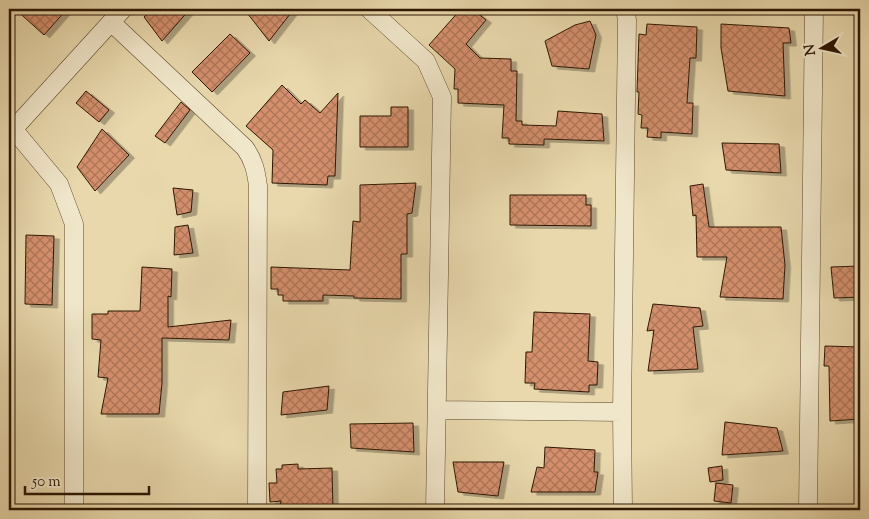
<svg xmlns="http://www.w3.org/2000/svg" width="869" height="519" viewBox="0 0 869 519" font-family="'Sorts Mill Goudy',serif">
	<defs>
		<pattern id="building-cross-hatch" width="8" height="8" patternUnits="userSpaceOnUse" patternTransform="scale(1.25)"><rect width="8" height="8" fill="#d48f6d"/><path d="M0 0l8 8M0 8l8-8" fill="none" stroke="#ac7457"/></pattern>
		<filter id="shadow"><feDropShadow dx="5.5" dy="3" stdDeviation="0" flood-color="#0004"/></filter>
	</defs>
	<rect width="100%" height="100%" fill="#e8d8ac"/>
	<filter id="stains"><feTurbulence type="fractalNoise" baseFrequency=".004" numOctaves="4"/><feColorMatrix values="0 0 0 0 .2 0 0 0 0 .09 0 0 0 0 .02 0 0 0 .5 -.17"/></filter>
	<radialGradient id="worn" r=".72"><stop offset=".6" stop-color="#630" stop-opacity="0"/><stop offset="1" stop-color="#630" stop-opacity=".3"/></radialGradient>
	<path fill="url(#building-cross-hatch)" stroke="#2e1702" filter="url(#shadow)" d="M15 9H67L44 35Z
		M153 9H190L162 41 144 17Z
		M244 9H294L269 41Z
		M461 9H472L486 20 466 44 480 58 511 59V71H517L516 121H522V125L556 126 558 111 602 114 604 141 544 139V145L509 144V138H502L504 105 458 103V89H454L455 69 429 45Z
		M590 21 596 35 589 69 552 66 545 41 575 25Z
		M647 24 697 27 696 58H690L687 103H693L692 134 661 132V138L647 137 648 128H641L642 115 638 114 639 92H637L639 34 646 35Z
		M721 24 789 28 791 43H783L785 96 728 91 721 48Z
		M230 34 250 53 212 92 192 72Z
		M282 85 301 104 305 100 320 113 338 93 335 176H328L327 185 272 183 273 150 246 126Z
		M86 91 109 110 99 122 76 103Z
		M181 102 190 110 165 143 155 136Z
		M391 107H408V147H360V116H391Z
		M102 129 129 155 95 191 77 167Z
		M722 143 779 144 781 173 726 170Z
		M416 183 412 213 407 214V254H401V299L354 298V296L323 295V301H283V295H278V289H271V267L350 270 353 221 360 222V185Z
		M703 184 709 227H781L785 265 783 299 720 297 727 257H697L696 215 693 216 690 186Z
		M173 188 193 190 191 212 177 215Z
		M510 195H586V205H591V226L510 225Z
		M188 225 193 253 174 255 175 227Z
		M26 235 54 236 52 305 25 304Z
		M860 266V297L834 298 831 267Z
		M142 267 172 269 171 297 168 296V327L231 320 229 340 162 338V383L159 414H101L108 378 98 377 101 340 92 339V314H108V311H140Z
		M653 304 700 308 703 326 693 327 698 369 648 371 654 330 647 331Z
		M534 312 590 314 588 361 598 362 597 385H589V392L534 389 535 383H525L526 352H532Z
		M825 346 860 347V419L830 421 829 366H824Z
		M329 386 327 410 281 415 283 392Z
		M725 422 777 428 783 451 722 455Z
		M413 423 414 452 351 448 350 424Z
		M545 447 595 450 594 472H598L595 492H531L537 467 544 468Z
		M453 462H504L498 496 458 492Z
		M298 464V469L332 468 333 510H279L281 501 270 502 269 483H277L276 469H282V465Z
		M722 466 723 480 710 482 708 468Z
		M716 483 733 485 731 503 714 501Z"/>
	<g fill="none" stroke-linecap="round" stroke-linejoin="round">
		<g stroke="#5c472c" stroke-width="19">
			<path id="street" d="M369 9 426 61 442 97 435 510
				M112 23 245 148C254 161 256 171 258 186L257 510
				M14 130 59 184 74 224V510
				M9 134 123 9
				M437 410 622 412
				M623 510 622 412 627 20 625 9
				M808 510 814 9"/>
		</g>
		<use href="#street" stroke="#f0e6c9" stroke-width="18"/>
	</g>
	<rect width="869" height="519" fill="none" stroke="#e8d8ac" stroke-width="30"/>
	<rect x="10" y="10" width="849" height="499" fill="none" stroke="#2e1702" stroke-width="2.5"/>
	<rect x="15" y="15" width="839" height="489" fill="none" stroke="#2e1702"/>
	<g transform="translate(822 48) rotate(261)" stroke="#f0e6c9" stroke-width="4" paint-order="stroke">
	<path d="M0-4L9 19L0 12L-9 19Z" fill="#2e1702"/>
	<text y="-8" font-size="14" font-weight="bold" text-anchor="middle" fill="#2e1702">N</text>
	</g>
	<path d="M25 486v8h124v-8" fill="none" stroke="#2e1702" stroke-width="2.5"/>
	<text x="32" y="486" font-size="15" fill="#2e1702" stroke="#f0e6c9" stroke-width="4" paint-order="stroke">50 m</text>
	<rect width="100%" height="100%" filter="url(#stains)"/>
	<rect width="100%" height="100%" fill="url(#worn)"/>
</svg>
